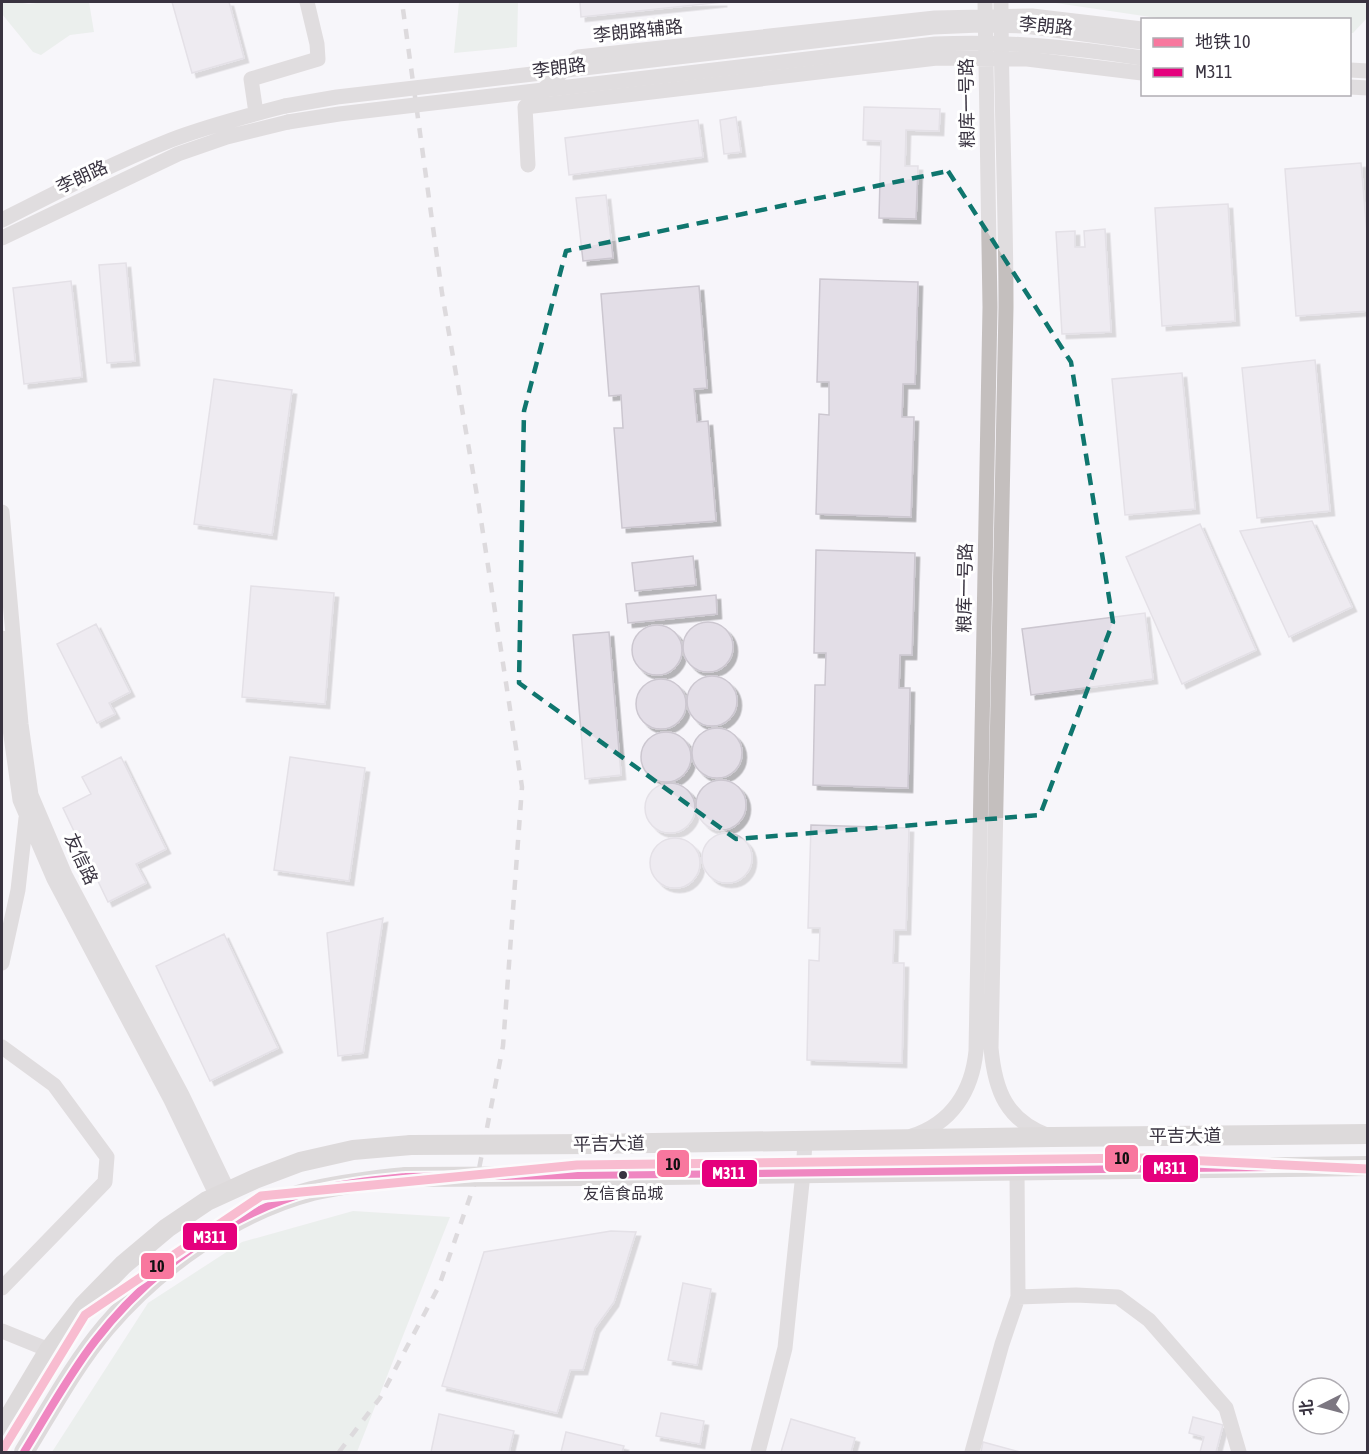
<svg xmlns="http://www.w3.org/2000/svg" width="1369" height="1454" viewBox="0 0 1369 1454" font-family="'Asap Condensed','Noto Sans SC',sans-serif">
	<defs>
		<filter id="shadow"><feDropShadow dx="4.5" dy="4.5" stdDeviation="0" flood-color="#0004"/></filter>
	</defs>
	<rect width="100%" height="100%" fill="#f7f5fa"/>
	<path fill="#dce6de" d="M2 2H16L29 4 45 2H89L94 32 70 35 41 55 33 52 2 14Z
		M459 2H518L517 47 454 53Z
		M1049 2H1367L1368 17 1353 33H1350V20H1171Z
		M353 1211 450 1217 357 1452H52L148 1303 242 1242Z"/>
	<path fill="#e3dee7" stroke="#ccc7d0" stroke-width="1.5" filter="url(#shadow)" d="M172 2H229L244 58 192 73Z
		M580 2H723L581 17Z
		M864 107 940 109 939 131 906 130 905 166H918L916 219 879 218 881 141 863 140Z
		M736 117 741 152 724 154 720 120Z
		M698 120 703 157 569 175 565 138Z
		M1361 163 1368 246V311L1296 316 1285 169Z
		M606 195 613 258 583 261 576 198Z
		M1228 204 1235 321 1162 326 1155 208Z
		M1105 229 1111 332 1062 334 1056 232 1075 231V247H1085L1084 231Z
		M126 263 135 361 107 363 99 265Z
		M820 279 918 282 915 384H903L902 417H914L911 517 816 514 819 414 829 415V382H817Z
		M71 281 82 377 24 384 13 288Z
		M699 286 707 388 694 389 697 422 708 421 716 521 622 528 614 428H623L621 395 609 396 601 294Z
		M1315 360 1330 511 1257 518 1242 368Z
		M1182 373 1195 509 1125 515 1112 379Z
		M214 379 292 390 272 535 194 524Z
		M1312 521 1352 607 1289 637 1240 531Z
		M1200 524 1256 650 1182 684 1126 557Z
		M816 550 915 553 912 655H900L899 688H910L908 788 813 785 815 685H825L826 653H814Z
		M693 556 696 585 635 591 632 563Z
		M251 586 334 593 325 704 242 697Z
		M716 595 717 614 628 623 626 604Z
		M1145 613 1153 679 1031 695 1022 629Z
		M683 647a25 25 0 1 1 50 0a25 25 0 1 1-50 0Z
		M96 624 130 692 109 703 115 714 97 723 57 644Z
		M632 650a25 25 0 1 1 50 0a25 25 0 1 1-50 0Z
		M609 632 621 775 585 779 573 635Z
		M687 701a25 25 0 1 1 50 0a25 25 0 1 1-50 0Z
		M636 704a25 25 0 1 1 50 0a25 25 0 1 1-50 0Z
		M692 753a25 25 0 1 1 50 0a25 25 0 1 1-50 0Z
		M641 757a25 25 0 1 1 50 0a25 25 0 1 1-50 0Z
		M121 757 166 849 136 864 146 883 108 902 63 808 91 794 82 777Z
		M290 757 365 768 349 881 274 870Z
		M696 805a25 25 0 1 1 50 0a25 25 0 1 1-50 0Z
		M645 808a25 25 0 1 1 50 0a25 25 0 1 1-50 0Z
		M811 825 909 828 906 930H894L893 963H904L902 1063 807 1060 809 960 819 961 820 928H808Z
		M702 858a25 25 0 1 1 50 0a25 25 0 1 1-50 0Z
		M650 863a25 25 0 1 1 50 0a25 25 0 1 1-50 0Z
		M383 918 363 1053 338 1056 327 933Z
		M224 934 278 1048 210 1081 156 966Z
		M611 1231 636 1232 614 1302 595 1328 583 1370H570L557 1413 442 1386 484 1252Z
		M683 1283 711 1289 697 1365 668 1360Z
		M661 1413 704 1421 700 1444 656 1436Z
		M439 1414 514 1431 509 1452H431Z
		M1193 1417 1223 1425 1216 1452H1200L1204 1437 1189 1433Z
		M791 1419 855 1438 851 1452H781Z
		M566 1432 624 1446 622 1452H561Z
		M983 1442 1020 1452H981Z"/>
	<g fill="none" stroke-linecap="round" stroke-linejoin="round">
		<path stroke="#c4bfbe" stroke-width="15" d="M1001 2C1001 103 1006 205 1006 307L991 1048C995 1091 1006 1120 1049 1136
			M1350 70 1368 71
			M1350 87 1368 88
			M525 107 578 57 935 18 1032 16 1142 29
			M525 107 937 58 1027 59 1142 73
			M525 107 528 165
			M256 113 251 79 318 59 317 44 307 2
			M2 220C57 192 113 163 171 140 208 126 246 116 285 106
			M2 238 178 154 227 137 288 122
			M2 512 21 724 31 795 65 875 182 1095 228 1191
			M2 638 10 729 20 800 54 879 171 1100 217 1196
			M2 963 18 890 26 818
			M2 1047 54 1085 107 1157 105 1182 2 1288
			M912 1136C952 1123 972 1091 976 1051L990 307 985 2
			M1017 1170 1018 1297
			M2 1331 49 1350
			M758 1452 785 1348 803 1173 805 1142
			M972 1452 1002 1344 1018 1297 1076 1295 1118 1297 1149 1320 1226 1408 1239 1452"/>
		<path stroke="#bdb8b6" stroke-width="20" d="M590 1144 1052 1137 1368 1134
			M583 1176 1368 1166
			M2 1429 49 1350 83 1306 123 1265 167 1228 207 1201 255 1179 300 1162 353 1150 411 1145
			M24 1452C50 1410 74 1365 106 1327 157 1267 235 1211 312 1191 343 1184 374 1180 406 1177"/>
		<path stroke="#bcb9ba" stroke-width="4.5" stroke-dasharray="10 10" stroke-linecap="butt" d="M339 1452 380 1398 439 1286 478 1174 503 1046 522 787 479 507 442 293 402 2"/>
		<path stroke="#c4bfbe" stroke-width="15" d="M285 106 337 97 933 27 980 25 1025 26 1142 42
			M288 122 339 114 935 44C1008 41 1071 47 1142 58"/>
		<path stroke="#bdb8b6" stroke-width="20" d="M411 1145 590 1144
			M406 1177 583 1176"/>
		<g stroke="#fff" stroke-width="12">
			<path id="bus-1" d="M24 1452C47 1415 68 1376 95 1341 148 1272 227 1214 312 1191 342 1183 375 1180 406 1177L1368 1166"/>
		</g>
		<use href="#bus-1" stroke="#e5007d" stroke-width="8"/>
		<g stroke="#fff" stroke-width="14">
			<path id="metro-1" d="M2 1451 85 1315 261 1196 577 1165 1143 1158 1368 1169"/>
		</g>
		<use href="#metro-1" stroke="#f8779e" stroke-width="9"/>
	</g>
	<path d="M0 0H1369V1454H0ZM948 171 1071 362 1113 622 1040 815 736 839 519 683 524 411 566 251Z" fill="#f7f5fa" fill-opacity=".55" fill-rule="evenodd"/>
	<path fill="none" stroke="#0f766e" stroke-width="4.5" stroke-dasharray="12 8" stroke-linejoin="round" d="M948 171 1071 362 1113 622 1040 815 736 839 519 683 524 411 566 251Z"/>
	<circle fill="#393340" stroke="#fff" stroke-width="2" cx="623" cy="1175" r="5"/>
	<g text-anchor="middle" stroke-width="6" stroke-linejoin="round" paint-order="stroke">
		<g font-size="16" fill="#393340" stroke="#fff">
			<text x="623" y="1199">友信食品城</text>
		</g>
		<g font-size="18" fill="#393340" stroke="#fff">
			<text transform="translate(1046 26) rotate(5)" y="6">李朗路</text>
			<text transform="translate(638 31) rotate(-6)" y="6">李朗路辅路</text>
			<text transform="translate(559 68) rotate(-7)" y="6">李朗路</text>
			<text transform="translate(967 103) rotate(-91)" y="6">粮库一号路</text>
			<text transform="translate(82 177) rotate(-25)" y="6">李朗路</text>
			<text transform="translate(965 588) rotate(-89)" y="6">粮库一号路</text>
			<text transform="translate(81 859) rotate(65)" y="6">友信路</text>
			<text x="1185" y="1142">平吉大道</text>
			<text transform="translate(609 1144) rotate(-1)" y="6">平吉大道</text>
		</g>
	</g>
	<g stroke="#fff" stroke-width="2">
		<rect x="1104" y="1144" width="35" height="29" rx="6" fill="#f8779e"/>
		<rect x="656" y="1149" width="34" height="29" rx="6" fill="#f8779e"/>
		<rect x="1142" y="1154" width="57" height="29" rx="6" fill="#e5007d"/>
		<rect x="701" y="1159" width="57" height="29" rx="6" fill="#e5007d"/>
		<rect x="182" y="1222" width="56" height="29" rx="6" fill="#e5007d"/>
		<rect x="140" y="1252" width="35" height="28" rx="6" fill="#f8779e"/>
	</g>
	<g font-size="16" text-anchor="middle" font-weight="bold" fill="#fff">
		<text x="1170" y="1174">M311</text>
		<text x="729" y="1179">M311</text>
		<text x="210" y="1243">M311</text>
	</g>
	<g font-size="16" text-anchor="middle" font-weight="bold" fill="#111">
		<text x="1122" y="1164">10</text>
		<text x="673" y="1170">10</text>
		<text x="157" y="1272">10</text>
	</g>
	<rect width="1369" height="1454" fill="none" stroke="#393340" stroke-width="6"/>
	<rect x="1141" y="18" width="210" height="78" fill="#ffffff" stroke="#b0adb3" stroke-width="1.5"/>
	<rect x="1153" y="38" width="30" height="9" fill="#f8779e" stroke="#b0adb3" stroke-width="1.5"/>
	<text x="1195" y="48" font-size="18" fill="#393340">地铁 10</text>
	<rect x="1153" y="68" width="30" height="9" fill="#e5007d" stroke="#b0adb3" stroke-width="1.5"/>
	<text x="1195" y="78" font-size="18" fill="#393340">M311</text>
	<g transform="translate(1321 1406) rotate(264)"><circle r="28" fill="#ffffff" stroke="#b0adb3" stroke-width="1.5"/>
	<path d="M0-4.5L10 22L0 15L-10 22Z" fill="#7c7781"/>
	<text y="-9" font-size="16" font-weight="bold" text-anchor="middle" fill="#393340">北</text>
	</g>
</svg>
